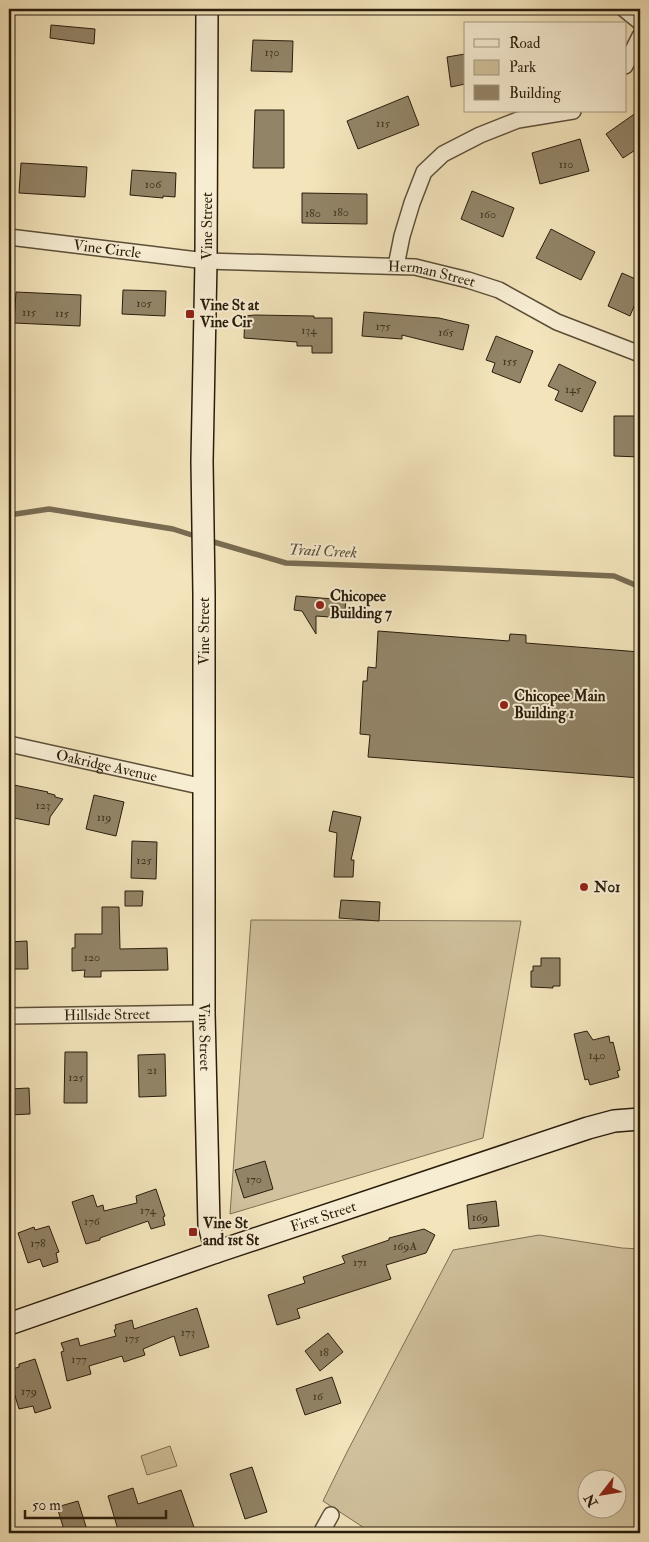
<svg xmlns="http://www.w3.org/2000/svg" width="649" height="1542" viewBox="0 0 649 1542" font-family="'IM FELL Double Pica',serif">
	<rect width="100%" height="100%" fill="#f3e4bb"/>
	<filter id="stains"><feTurbulence type="fractalNoise" baseFrequency=".004" numOctaves="4"/><feColorMatrix values="0 0 0 0 .2 0 0 0 0 .09 0 0 0 0 .02 0 0 0 .5 -.17"/></filter>
	<radialGradient id="worn" r=".72"><stop offset=".6" stop-color="#630" stop-opacity="0"/><stop offset="1" stop-color="#630" stop-opacity=".3"/></radialGradient>
	<path fill="#d1c29d" stroke="#7d7054" fill-rule="evenodd" d="M251 920 521 921 483 1138 230 1214Z
		M539 1235 622 1248 640 1249V1533H372L323 1501 347 1452 453 1250ZM586 1480H616V1510H586Z
		M170 1446 177 1466 147 1475 141 1456Z"/>
	<g fill="none" stroke-linecap="round" stroke-linejoin="round">
		<path stroke="#796c52" stroke-width="5.5" d="M9 515 49 509 173 529 198 537
			M207 540 286 563 437 568 614 576 640 587"/>
	</g>
	<path fill="#928467" stroke="#291d0c" d="M51 25 95 29 94 44 50 38Z
		M253 40 293 41 292 72 251 71Z
		M465 54V84L451 87 447 57Z
		M408 96 419 125 358 149 347 121Z
		M255 110H284V168H253Z
		M640 110V147L623 158 606 134Z
		M580 139 589 171 540 184 532 153Z
		M21 163 87 167 85 197 19 193Z
		M132 170 176 173 175 197 163 196V198L130 195Z
		M472 191 514 208 503 237 461 219Z
		M302 193 367 194V224L302 223Z
		M551 229 595 252 581 280 536 258Z
		M622 273 640 281V292L630 316 608 306Z
		M123 290 166 291 165 316 122 314Z
		M16 292 81 295 80 326 14 323Z
		M364 312 439 318 469 325 463 350 402 335V339L362 336Z
		M255 315 314 316V318H332V353H312V346H297V342L244 338 245 316Z
		M496 336 533 351 520 383 492 372 495 363 486 360Z
		M559 364 596 382 582 412 555 400 559 391 548 386Z
		M614 416H640V457L614 456Z
		M296 596 346 600 344 618 316 616V634L302 611 294 610Z
		M378 631 509 641 510 634 526 635V643L640 652V778L368 757 370 735 360 734 363 681H367L368 667 376 668Z
		M9 784 48 792 47 793 55 795V797L63 799 50 817 49 825 9 817Z
		M94 795 124 802 116 836 86 829Z
		M333 811 361 817 351 860H354L353 877H334L337 833 329 831Z
		M132 841 157 842 156 879 131 878Z
		M125 891H143L142 906H125Z
		M341 900 380 902 379 921 339 918Z
		M102 907H119L120 949 167 948 168 970 101 971V977H84L85 970 72 971V948H75V934H102Z
		M27 941 28 969H9V942Z
		M541 958H560V986H553V988L531 987V971H533V966H541Z
		M587 1031 593 1040 609 1036 610 1043 613 1042 620 1070 617 1071 619 1077 590 1085 588 1079 585 1080 574 1034Z
		M65 1052H87V1103H64Z
		M165 1054 166 1096 139 1097 138 1055Z
		M29 1088 30 1114 9 1115V1089Z
		M265 1161 273 1189 244 1198 235 1170Z
		M156 1189 165 1216 163 1217 165 1225 151 1229 148 1221 100 1238V1240L86 1244 72 1202 93 1195 97 1207 103 1205 104 1211 137 1203 136 1196Z
		M496 1201 499 1226 469 1229 467 1205Z
		M49 1226 59 1252 56 1253 58 1262 43 1267 40 1259 28 1263 18 1233 34 1227 35 1230Z
		M424 1229 435 1235 426 1253 386 1265 391 1279 297 1309 300 1318 277 1325 268 1295 305 1283 303 1277 345 1263 342 1256 389 1240V1238Z
		M197 1308 209 1347 180 1356 174 1336 143 1349 145 1355 124 1362 122 1356 89 1366 91 1374 67 1381 61 1352 64 1351 61 1343 78 1338 80 1346 116 1336 114 1330 116 1329 115 1325 132 1320 134 1329Z
		M328 1333 343 1352 320 1371 305 1351Z
		M35 1359 51 1408 35 1413 33 1406 19 1409 9 1376V1370L19 1367V1364Z
		M332 1377 341 1403 305 1415 296 1389Z
		M252 1467 267 1512 245 1519 230 1474Z
		M133 1488 138 1504 181 1490 196 1533H119L108 1496Z
		M78 1501 88 1533H65L57 1507Z"/>
	<g fill="none" stroke-linecap="round" stroke-linejoin="round">
		<g stroke="#5c4f38" stroke-width="18">
			<g id="street">
				<path d="M624 9 640 22"/>
				<path d="M625 66 640 36"/>
				<path id="s1" d="M9 237 206 261 415 267 468 280 499 290 557 322 640 354"/>
				<path d="M396 266 402 236 412 203 424 172 443 154 480 135 518 120 573 111"/>
				<path id="s2" d="M9 744 204 787"/>
				<path id="s3" d="M9 1016 204 1013"/>
				<path d="M321 1533 331 1515"/>
			</g>
		</g>
		<g stroke="#291d0c" stroke-width="24">
			<g id="secondary">
				<path id="s4" d="M207 9 206 261 202 461 204 594V1013L209 1225 216 1252"/>
				<path id="s5" d="M9 1324 216 1252 588 1128 614 1121 640 1119"/>
			</g>
		</g>
		<use href="#street" stroke="#f7edd3" stroke-width="15"/>
		<use href="#secondary" stroke="#f7edd3" stroke-width="21"/>
	</g>
	<g fill="#8f2418" stroke="#f7edd3" stroke-width="2">
		<rect x="185" y="309" width="10" height="10" rx="2.5"/>
		<circle cx="320" cy="605" r="5"/>
		<circle cx="504" cy="705" r="5"/>
		<circle cx="584" cy="887" r="5"/>
		<rect x="188" y="1227" width="10" height="10" rx="2.5"/>
	</g>
	<g text-anchor="middle" stroke-width="4" stroke-linejoin="round" paint-order="stroke">
		<g font-size="12" fill="#433723">
			<text x="272" y="56">130</text>
			<text x="383" y="127">115</text>
			<text x="566" y="168">110</text>
			<text x="153" y="188">106</text>
			<text x="341" y="216">180</text>
			<text x="313" y="217">180</text>
			<text x="488" y="218">160</text>
			<text x="144" y="307">105</text>
			<text x="29" y="316">115</text>
			<text x="62" y="317">115</text>
			<text x="383" y="330">175</text>
			<text x="309" y="334">134</text>
			<text x="446" y="336">165</text>
			<text x="510" y="365">155</text>
			<text x="573" y="393">145</text>
			<text x="43" y="809">123</text>
			<text x="104" y="821">119</text>
			<text x="144" y="864">125</text>
			<text x="92" y="961">120</text>
			<text x="597" y="1059">140</text>
			<text x="152" y="1074">21</text>
			<text x="76" y="1081">125</text>
			<text x="254" y="1183">170</text>
			<text x="148" y="1214">174</text>
			<text x="480" y="1221">169</text>
			<text x="92" y="1225">176</text>
			<text x="38" y="1247">178</text>
			<text x="405" y="1250">169A</text>
			<text x="360" y="1266">171</text>
			<text x="188" y="1336">173</text>
			<text x="132" y="1342">175</text>
			<text x="324" y="1356">18</text>
			<text x="79" y="1363">177</text>
			<text x="29" y="1395">179</text>
			<text x="318" y="1400">16</text>
		</g>
		<g font-size="15" fill="#291d0c" stroke="#f7edd3">
			<text transform="translate(207 226) rotate(-90)" y="5">Vine Street</text>
			<text dy="5" stroke="none"><textPath href="#s1" startOffset="99">Vine Circle</textPath></text>
			<text dy="5" stroke="none"><textPath href="#s1" startOffset="425">Herman Street</textPath></text>
			<text transform="translate(204 631) rotate(-90)" y="5">Vine Street</text>
			<text dy="5" stroke="none"><textPath href="#s2" startOffset="100">Oakridge Avenue</textPath></text>
			<text dy="5" stroke="none"><textPath href="#s3" startOffset="98">Hillside Street</textPath></text>
			<text dy="5" stroke="none"><textPath href="#s4" startOffset="1028">Vine Street</textPath></text>
			<text dy="5" stroke="none"><textPath href="#s5" startOffset="332">First Street</textPath></text>
		</g>
		<g font-size="15" font-weight="bold" fill="#291d0c" stroke="#f7edd3" text-anchor="start">
			<text x="200" y="310">Vine St at<tspan x="200" dy="17">Vine Cir</tspan></text>
			<text x="330" y="601">Chicopee<tspan x="330" dy="17">Building 7</tspan></text>
			<text x="514" y="701">Chicopee Main<tspan x="514" dy="17">Building 1</tspan></text>
			<text x="594" y="892">N01</text>
			<text x="203" y="1228">Vine St<tspan x="203" dy="17">and 1st St</tspan></text>
		</g>
		<g font-size="16" font-style="italic" fill="#5e513a" stroke="#f7edd3">
			<text transform="translate(323 550) rotate(3)" y="6">Trail Creek</text>
		</g>
	</g>
	<rect width="649" height="1542" fill="none" stroke="#f3e4bb" stroke-width="30"/>
	<rect x="10" y="10" width="629" height="1522" fill="none" stroke="#291d0c" stroke-width="2.5"/>
	<rect x="15" y="15" width="619" height="1512" fill="none" stroke="#291d0c"/>
	<rect x="464" y="22" width="162" height="90" fill="#f7edd3" stroke="#a59a83"/>
	<rect x="474" y="39" width="25" height="8" fill="#f7edd3" stroke="#a59a83"/>
	<text x="509" y="48" font-size="15" fill="#291d0c">Road</text>
	<rect x="474" y="60" width="25" height="15" fill="#d1c29d" stroke="#a59a83"/>
	<text x="509" y="72" font-size="15" fill="#291d0c">Park</text>
	<rect x="474" y="85" width="25" height="15" fill="#928467" stroke="#a59a83"/>
	<text x="509" y="98" font-size="15" fill="#291d0c">Building</text>
	<g transform="translate(602 1494) rotate(239)"><circle r="24" fill="#f7edd3" stroke="#a59a83"/>
	<path d="M0-4L9 19L0 12L-9 19Z" fill="#8f2418"/>
	<text y="-8" font-size="14" font-weight="bold" text-anchor="middle" fill="#291d0c">N</text>
	</g>
	<path d="M25 1510v8h141v-8" fill="none" stroke="#291d0c" stroke-width="2.5"/>
	<text x="32" y="1510" font-size="15" fill="#291d0c" stroke="#f7edd3" stroke-width="4" paint-order="stroke">50 m</text>
	<rect width="100%" height="100%" filter="url(#stains)"/>
	<rect width="100%" height="100%" fill="url(#worn)"/>
</svg>
